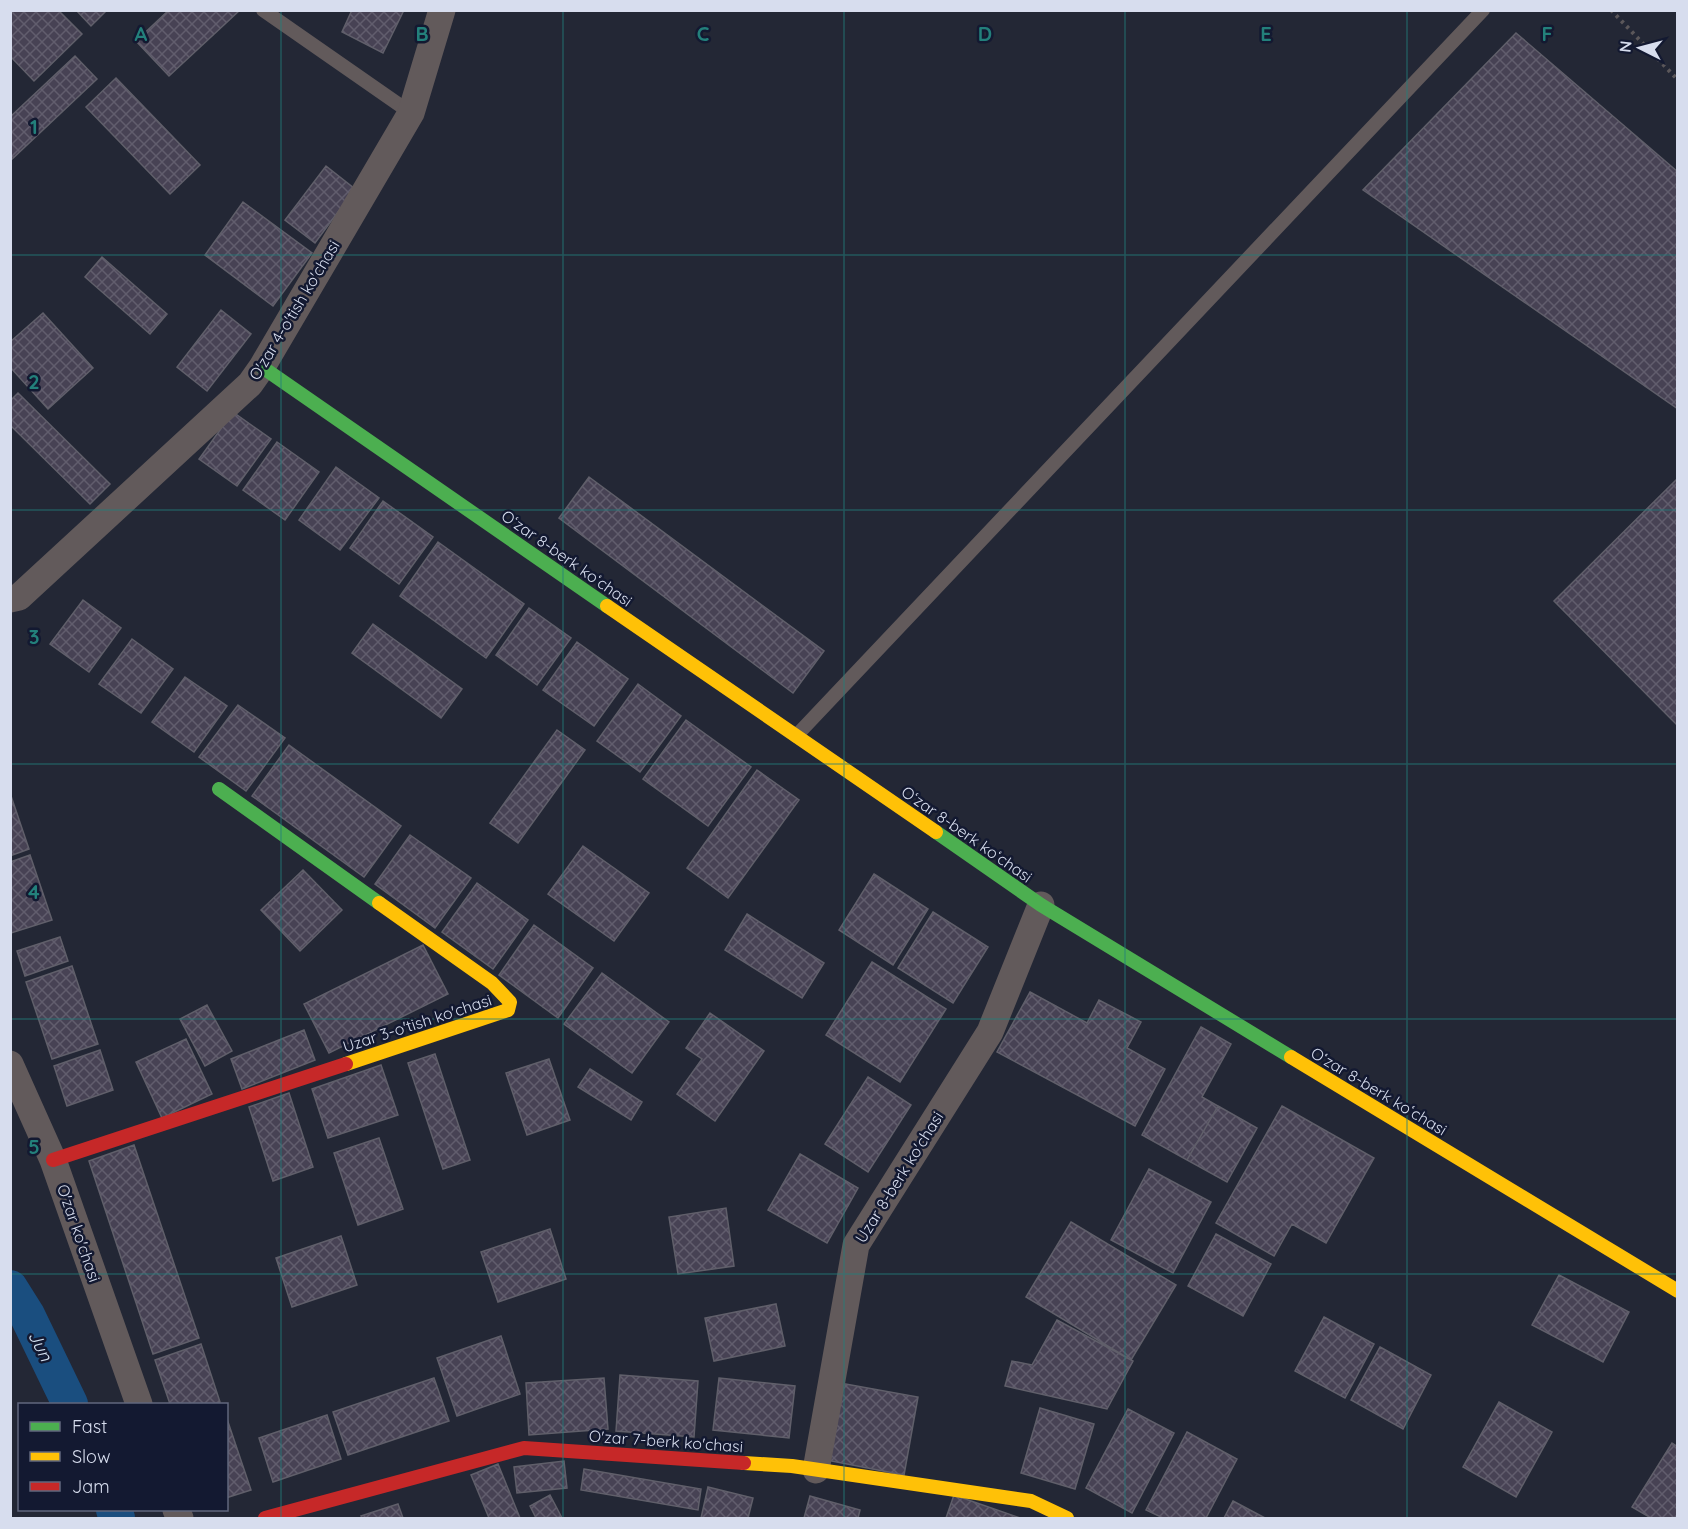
<svg xmlns="http://www.w3.org/2000/svg" width="1688" height="1529" viewBox="0 0 1688 1529" font-family="Quicksand,sans-serif">
	<defs>
		<pattern id="building-cross-hatch" width="8" height="8" patternUnits="userSpaceOnUse" patternTransform="scale(1.5)"><rect width="8" height="8" fill="#474254"/><path d="M0 0l8 8M0 8l8-8" fill="none" stroke="#615d6d"/></pattern>
	</defs>
	<rect width="100%" height="100%" fill="#232735"/>
	<g fill="none" stroke-linecap="round" stroke-linejoin="round">
		<path stroke="#1a4e7f" stroke-width="36" d="M10 1288 27 1315 70 1404
			M114 1510 117 1518"/>
	</g>
	<path fill="url(#building-cross-hatch)" stroke="#605f6a" stroke-width="1.5" d="M10 10H58L82 34 34 81 10 56Z
		M76 10H107L91 26Z
		M169 10H240L169 76 136 41Z
		M352 10H404L383 53 342 32Z
		M1516 33 1678 172V409L1363 190Z
		M75 56 97 79 10 161V117Z
		M116 78 200 165 170 194 86 107Z
		M326 166 355 189 315 243 285 220Z
		M243 202 312 253 273 306 205 255Z
		M102 257 167 314 150 334 85 277Z
		M221 310 251 334 207 391 177 367Z
		M43 313 93 368 48 409 10 367V342Z
		M18 393 110 484 90 504 10 425V401Z
		M233 412 271 439 237 486 199 459Z
		M277 442 319 472 285 520 243 490Z
		M336 467 379 498 340 550 299 520Z
		M589 477 824 651 793 693 559 518Z
		M1678 478V726L1554 601Z
		M383 501 433 537 399 584 350 548Z
		M438 542 524 604 486 658 400 596Z
		M83 600 121 628 89 672 50 644Z
		M529 608 571 638 537 685 496 655Z
		M373 624 462 689 441 718 352 653Z
		M132 639 173 669 141 713 99 684Z
		M577 642 628 679 594 726 543 690Z
		M185 677 227 706 194 752 152 722Z
		M638 684 681 716 640 772 597 741Z
		M238 705 285 738 246 791 199 757Z
		M686 720 751 767 708 826 643 779Z
		M557 730 585 750 518 843 490 823Z
		M289 745 401 826 364 877 252 796Z
		M757 770 799 800 728 898 687 868Z
		M10 793 29 849 10 856Z
		M410 835 471 878 435 928 375 884Z
		M583 846 649 893 614 941 548 894Z
		M30 855 52 920 11 933 10 862Z
		M303 870 342 910 300 951 261 910Z
		M874 874 928 909 893 965 839 930Z
		M477 883 528 920 493 969 442 932Z
		M933 912 988 947 953 1003 898 968Z
		M747 914 824 963 802 998 725 950Z
		M534 925 593 968 558 1018 499 975Z
		M60 937 68 961 25 976 17 951Z
		M423 945 448 994 329 1053 304 1004Z
		M872 962 946 1009 900 1082 826 1035Z
		M72 966 98 1044 52 1059 26 982Z
		M602 973 669 1022 632 1073 564 1024Z
		M1030 992 1087 1023 1099 1000 1141 1022 1127 1048 1165 1069 1135 1126 997 1052Z
		M207 1005 232 1051 205 1066 180 1019Z
		M710 1013 764 1051 715 1121 677 1094 702 1059 686 1048Z
		M1201 1027 1231 1044 1202 1097 1218 1106 1187 1160 1142 1135Z
		M304 1030 315 1060 242 1089 231 1059Z
		M186 1039 212 1094 162 1118 136 1062Z
		M100 1050 113 1090 67 1106 54 1066Z
		M435 1054 470 1160 443 1169 408 1063Z
		M549 1059 570 1120 527 1135 506 1073Z
		M381 1065 398 1115 328 1138 312 1089Z
		M590 1069 642 1102 631 1120 578 1087Z
		M868 1077 911 1105 868 1172 825 1144Z
		M289 1093 313 1167 273 1181 249 1107Z
		M1218 1106 1257 1128 1227 1182 1187 1160Z
		M1282 1106 1374 1158 1326 1243 1292 1224 1274 1256 1216 1223Z
		M379 1138 403 1209 358 1225 334 1153Z
		M134 1145 199 1338 153 1354 89 1161Z
		M800 1154 858 1188 827 1243 768 1210Z
		M1149 1169 1211 1202 1173 1273 1111 1240Z
		M726 1208 734 1266 678 1274 669 1217Z
		M1071 1222 1176 1285 1131 1360 1026 1297Z
		M550 1229 566 1279 498 1302 481 1252Z
		M1216 1234 1271 1264 1243 1316 1188 1286Z
		M341 1236 357 1285 292 1307 276 1258Z
		M1559 1275 1629 1312 1603 1362 1532 1325Z
		M776 1304 785 1346 714 1361 705 1318Z
		M1324 1317 1374 1344 1345 1398 1295 1371Z
		M1057 1320 1133 1361 1107 1409 1005 1386 1012 1361 1032 1365Z
		M501 1336 520 1394 457 1416 437 1358Z
		M201 1344 220 1402 214 1404H170L155 1360Z
		M1380 1347 1431 1375 1403 1429 1351 1400Z
		M620 1375 698 1381 694 1437 616 1431Z
		M434 1378 449 1421 348 1455 333 1412Z
		M604 1378 608 1429 529 1435 526 1383Z
		M719 1378 795 1386 789 1438 713 1430Z
		M840 1383 918 1397 904 1475 826 1460Z
		M1499 1402 1552 1432 1516 1497 1463 1467Z
		M1040 1408 1094 1424 1075 1489 1021 1473Z
		M1128 1409 1174 1433 1132 1513 1086 1488Z
		M327 1415 341 1459 273 1482 259 1438Z
		M226 1416 251 1490 226 1498Z
		M1187 1432 1237 1459 1206 1518H1163L1146 1510Z
		M1672 1443 1678 1447V1518H1651L1632 1507Z
		M564 1461 567 1488 517 1493 514 1467Z
		M498 1464 520 1518H489L471 1475Z
		M584 1469 701 1489 698 1510 581 1490Z
		M708 1487 753 1498 748 1518H701Z
		M550 1495 562 1518H536L530 1506Z
		M954 1495 1020 1518H946Z
		M810 1496 860 1510 858 1518H804Z
		M1233 1501 1265 1518H1224Z
		M398 1504 403 1518H362L361 1516Z"/>
	<g fill="none" stroke-linecap="round" stroke-linejoin="round">
		<path stroke="#5b575a" stroke-width="4" stroke-dasharray="3 4.5" stroke-linecap="butt" d="M1611 10 1678 80"/>
		<path stroke="#625a5b" stroke-width="14" d="M263 10 411 113
			M796 736 1483 10"/>
		<path stroke="#625a5b" stroke-width="27" d="M10 599 19 597 250 384 262 367 411 113 442 10
			M10 1064 53 1160 139 1404
			M816 1470 856 1245 990 1032 1041 905
			M176 1510 180 1518"/>
		<path stroke="#4caf50" stroke-width="14" d="M262 367 607 606
			M219 789 379 903
			M936 832 1041 905 1291 1057"/>
		<path stroke="#ffc107" stroke-width="14" d="M607 606 936 832
			M1291 1057 1678 1291
			M346 1064 508 1010 510 1002 492 983 379 903
			M744 1463 792 1466 1031 1501 1067 1518"/>
		<path stroke="#c62828" stroke-width="14" d="M53 1160 346 1064
			M265 1518 524 1448 744 1463"/>
	</g>
	<path fill="none" stroke="#23807b" stroke-width="1.5" stroke-opacity="0.55" d="M281 10V1518M563 10V1518M844 10V1518M1125 10V1518M1407 10V1518M10 255H1678M10 510H1678M10 764H1678M10 1019H1678M10 1274H1678"/>
	<g text-anchor="middle" stroke-width="5" stroke-linejoin="round" paint-order="stroke">
		<g font-size="16" fill="#d7ddee" stroke="#131931">
			<text transform="translate(294 310) rotate(-59)" y="6">O'zar 4-o'tish ko'chasi</text>
			<text transform="translate(567 558) rotate(35)" y="6">Oʻzar 8-berk koʻchasi</text>
			<text transform="translate(967 834) rotate(35)" y="6">Oʻzar 8-berk koʻchasi</text>
			<text transform="translate(417 1023) rotate(-18)" y="6">Uzar 3-o'tish ko'chasi</text>
			<text transform="translate(1379 1091) rotate(31)" y="6">Oʻzar 8-berk koʻchasi</text>
			<text transform="translate(899 1177) rotate(-58)" y="6">Uzar 8-berk ko'chasi</text>
			<text transform="translate(79 1233) rotate(71)" y="6">O'zar ko'chasi</text>
			<text transform="translate(666 1441) rotate(4)" y="6">O'zar 7-berk ko'chasi</text>
		</g>
		<g font-size="18" font-style="italic" fill="#d5e3f3" stroke="#131931">
			<text transform="translate(40 1346) rotate(63)" y="6">Jun</text>
		</g>
	</g>
	<g font-size="20" text-anchor="middle" font-weight="bold" fill="#23807b" stroke="#131931" stroke-width="5" stroke-linejoin="round" paint-order="stroke">
		<text x="141" y="41">A</text>
		<text x="422" y="41">B</text>
		<text x="703" y="41">C</text>
		<text x="985" y="41">D</text>
		<text x="1266" y="41">E</text>
		<text x="1547" y="41">F</text>
		<text x="34" y="134">1</text>
		<text x="34" y="389">2</text>
		<text x="34" y="644">3</text>
		<text x="34" y="899">4</text>
		<text x="34" y="1154">5</text>
	</g>
	<rect width="1688" height="1529" fill="none" stroke="#d7ddee" stroke-width="24"/>
	<rect x="18" y="1403" width="210" height="108" fill="#131931" stroke="#61677d" stroke-width="1.5"/>
	<rect x="30" y="1422" width="30" height="9" fill="#4caf50" stroke="#61677d" stroke-width="1.5"/>
	<text x="72" y="1433" font-size="18" fill="#d7ddee">Fast</text>
	<rect x="30" y="1452" width="30" height="9" fill="#ffc107" stroke="#61677d" stroke-width="1.5"/>
	<text x="72" y="1463" font-size="18" fill="#d7ddee">Slow</text>
	<rect x="30" y="1482" width="30" height="9" fill="#c62828" stroke="#61677d" stroke-width="1.5"/>
	<text x="72" y="1493" font-size="18" fill="#d7ddee">Jam</text>
	<g transform="translate(1640 48) rotate(276)" stroke="#131931" stroke-width="4.5" paint-order="stroke">
	<path d="M0-4.5L10 22L0 15L-10 22Z" fill="#d7ddee"/>
	<text y="-9" font-size="16" font-weight="bold" text-anchor="middle" fill="#d7ddee">N</text>
	</g>
</svg>
